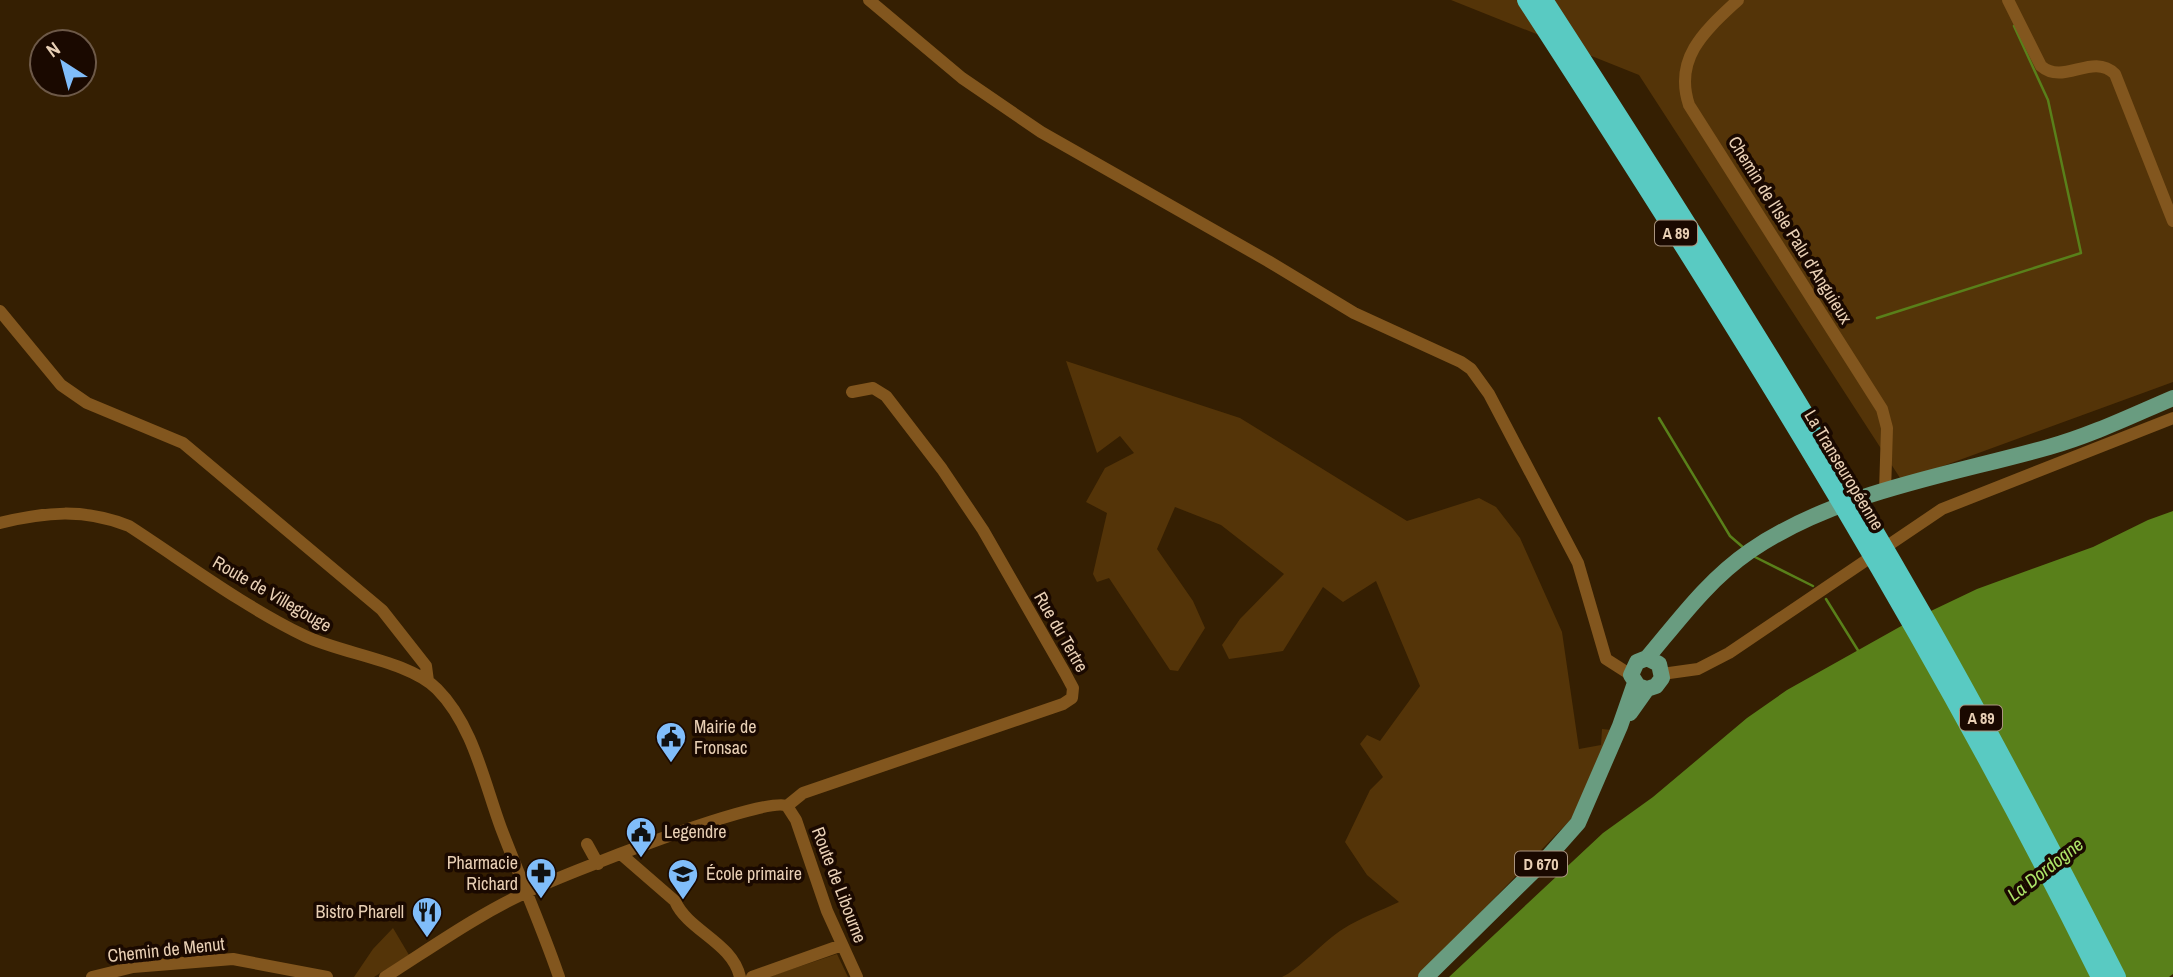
<svg xmlns="http://www.w3.org/2000/svg" width="2173" height="977" viewBox="0 0 2173 977" font-family="'Archivo Narrow',sans-serif">
	<rect width="100%" height="100%" fill="#351f02"/>
	<path fill="#543408" d="M1451 0H2173V382L1902 481 1639 75Z
		M1066 361 1240 418 1407 521 1479 498 1496 507 1520 538 1562 632 1579 749 1601 745 1602 729 1611 730 1577 813 1418 977H1282C1297 971 1325 940 1343 929 1360 918 1380 911 1399 902L1367 875 1345 842 1370 790 1383 777 1360 744 1367 735 1380 741 1420 686 1376 581 1343 602 1323 587 1283 651 1229 659 1222 645 1240 619 1284 574 1221 525 1175 507 1157 549 1193 601 1205 628 1178 671 1170 670 1109 578 1097 582 1093 574 1107 513 1086 502 1105 468 1134 453 1120 436 1097 453Z
		M393 928 409 955 374 977H354L373 949Z
		M837 954 848 977H768Z"/>
	<path fill="#59801a" d="M2173 511V974L2169 977H1449L1603 833 1653 797 1747 718 1787 690 1912 620 1977 589 2093 547 2148 520Z"/>
	<g fill="none" stroke-linecap="round" stroke-linejoin="round">
		<path stroke="#59801a" stroke-width="2.5" d="M1877 318 2081 253 2048 100 2014 26
			M1659 418 1730 536 1745 549
			M1753 556 1813 586
			M1826 599 1859 652"/>
		<path stroke="#82561e" stroke-width="12" d="M869 0 962 78 1041 132 1268 261 1354 313 1461 362 1471 369 1489 394 1578 563 1606 659 1631 675
			M1738 0C1707 29 1673 57 1689 105L1882 409 1887 428 1885 492
			M2008 0 2041 66C2064 86 2092 52 2115 74L2173 221
			M0 311 61 385 87 403 183 443 382 610 426 666 428 681
			M0 523C45 512 84 508 129 526 186 563 243 606 305 636 343 654 409 661 437 689 473 725 484 782 501 828 520 878 542 927 559 977
			M1662 674 1698 669 1729 653 1942 509 2173 418
			M787 806 803 793 1063 704 1072 698 1073 688 1065 673 983 530 942 469 886 396 873 388 852 392
			M787 806 796 820 827 911 857 977
			M587 844 598 864
			M622 855 675 901C688 931 732 942 740 977
			M92 977 133 967 233 959 327 977
			M385 977C431 948 477 915 527 892 559 876 767 794 787 806
			M752 977 842 945"/>
		<path stroke="#699c80" stroke-width="16" d="M1647 658C1679 620 1708 580 1750 551 1836 492 1950 475 2049 447 2092 435 2133 415 2173 398
			M1630 713 1647 689 1656 686 1662 678 1659 664 1647 658 1637 662 1631 675 1638 686 1647 689
			M1426 977 1547 858 1578 823 1620 726 1635 683"/>
		<path stroke="#59cac2" stroke-width="18" d="M1526 0C1731 316 1933 638 2100 977
			M1544 0C1674 201 1802 403 1921 611 1990 731 2054 854 2117 977"/>
	</g>
	<defs>
		<g id="civic-pin" transform="scale(1.575)"><path d="M0 17L-7.5 6A9.5 9.5 0 1 1 7.5 6Z" fill="#80bdfa" stroke="#1a0900"/><path d="M-.6-6.5H3V-4.5H.6V-3L4-1V1h2V6H-6V1h2V-1L-.6-3ZM-1.2 2.5V6h2.4V2.5Z" fill="#111"/></g>
		<g id="pharmacy-pin" transform="scale(1.575)"><path d="M0 17L-7.5 6A9.5 9.5 0 1 1 7.5 6Z" fill="#80bdfa" stroke="#1a0900"/><path d="M-2-6h4v4h4v4h-4v4h-4v-4h-4v-4h4Z" fill="#111"/></g>
		<g id="school-pin" transform="scale(1.575)"><path d="M0 17L-7.5 6A9.5 9.5 0 1 1 7.5 6Z" fill="#80bdfa" stroke="#1a0900"/><path d="M0-5L7-2L0 1L-7-2ZM-4 1L0 2.5L4 1V4Q0 6-4 4Z" fill="#111"/></g>
		<g id="restaurant-pin" transform="scale(1.575)"><path d="M0 17L-7.5 6A9.5 9.5 0 1 1 7.5 6Z" fill="#80bdfa" stroke="#1a0900"/><path d="M-5-6h1v4h1v-4h1v4h1v-4h1v5L-1.5 .5V6h-2V.5L-5-1ZM5-6V6H3V1.5H1.5Q1.5-4 5-6Z" fill="#111"/></g>
	</defs>
	<g fill-rule="evenodd">
		<use href="#civic-pin" x="671" y="737"/>
		<use href="#civic-pin" x="641" y="832"/>
		<use href="#pharmacy-pin" x="541" y="873"/>
		<use href="#school-pin" x="683" y="874"/>
		<use href="#restaurant-pin" x="427" y="912"/>
	</g>
	<g text-anchor="middle" stroke-width="7" stroke-linejoin="round" paint-order="stroke">
		<g fill="#1a0900" stroke="#ab947f" stroke-width="2">
			<rect x="1655" y="220.5" width="42" height="25" rx="5"/>
			<rect x="1960" y="705.5" width="42" height="25" rx="5"/>
			<rect x="1515" y="851.5" width="52" height="25" rx="5"/>
		</g>
		<g font-size="16" font-weight="bold" fill="#e9d0b5">
			<text x="1676" y="239">A 89</text>
			<text x="1981" y="724">A 89</text>
			<text x="1541" y="870">D 670</text>
		</g>
		<g font-size="18" fill="#e9d0b5" stroke="#1a0900">
			<text transform="translate(1790 230) rotate(58)" y="6">Chemin de l'Isle Palu d’Anguieux</text>
			<text transform="translate(1844 470) rotate(59)" y="6">La Transeuropéenne</text>
			<text transform="translate(272 594) rotate(30)" y="6">Route de Villegouge</text>
			<text transform="translate(1061 632) rotate(60)" y="6">Rue du Tertre</text>
			<text transform="translate(839 885) rotate(69)" y="6">Route de Libourne</text>
			<text transform="translate(166 950) rotate(-6)" y="6">Chemin de Menut</text>
		</g>
		<g font-size="18" fill="#e9d0b5" stroke="#1a0900" text-anchor="start">
			<text x="694" y="733">Mairie de<tspan x="694" dy="21">Fronsac</tspan></text>
			<text x="664" y="838">Legendre</text>
			<text x="518" y="869" text-anchor="end">Pharmacie<tspan x="518" dy="21">Richard</tspan></text>
			<text x="706" y="880">École primaire</text>
			<text x="404" y="918" text-anchor="end">Bistro Pharell</text>
		</g>
		<g font-size="19" font-style="italic" fill="#ade468" stroke="#1a0900">
			<text transform="translate(2045 869) rotate(-38)" y="7">La Dordogne</text>
		</g>
	</g>
	<g transform="translate(63 63) rotate(324)"><circle r="33" fill="#1a0900" stroke="#6d5948" stroke-width="2"/>
	<path d="M0-5L12 26L0 18L-12 26Z" fill="#80bdfa"/>
	<text y="-10" font-size="19" font-weight="bold" text-anchor="middle" fill="#e9d0b5">N</text>
	</g>
</svg>
